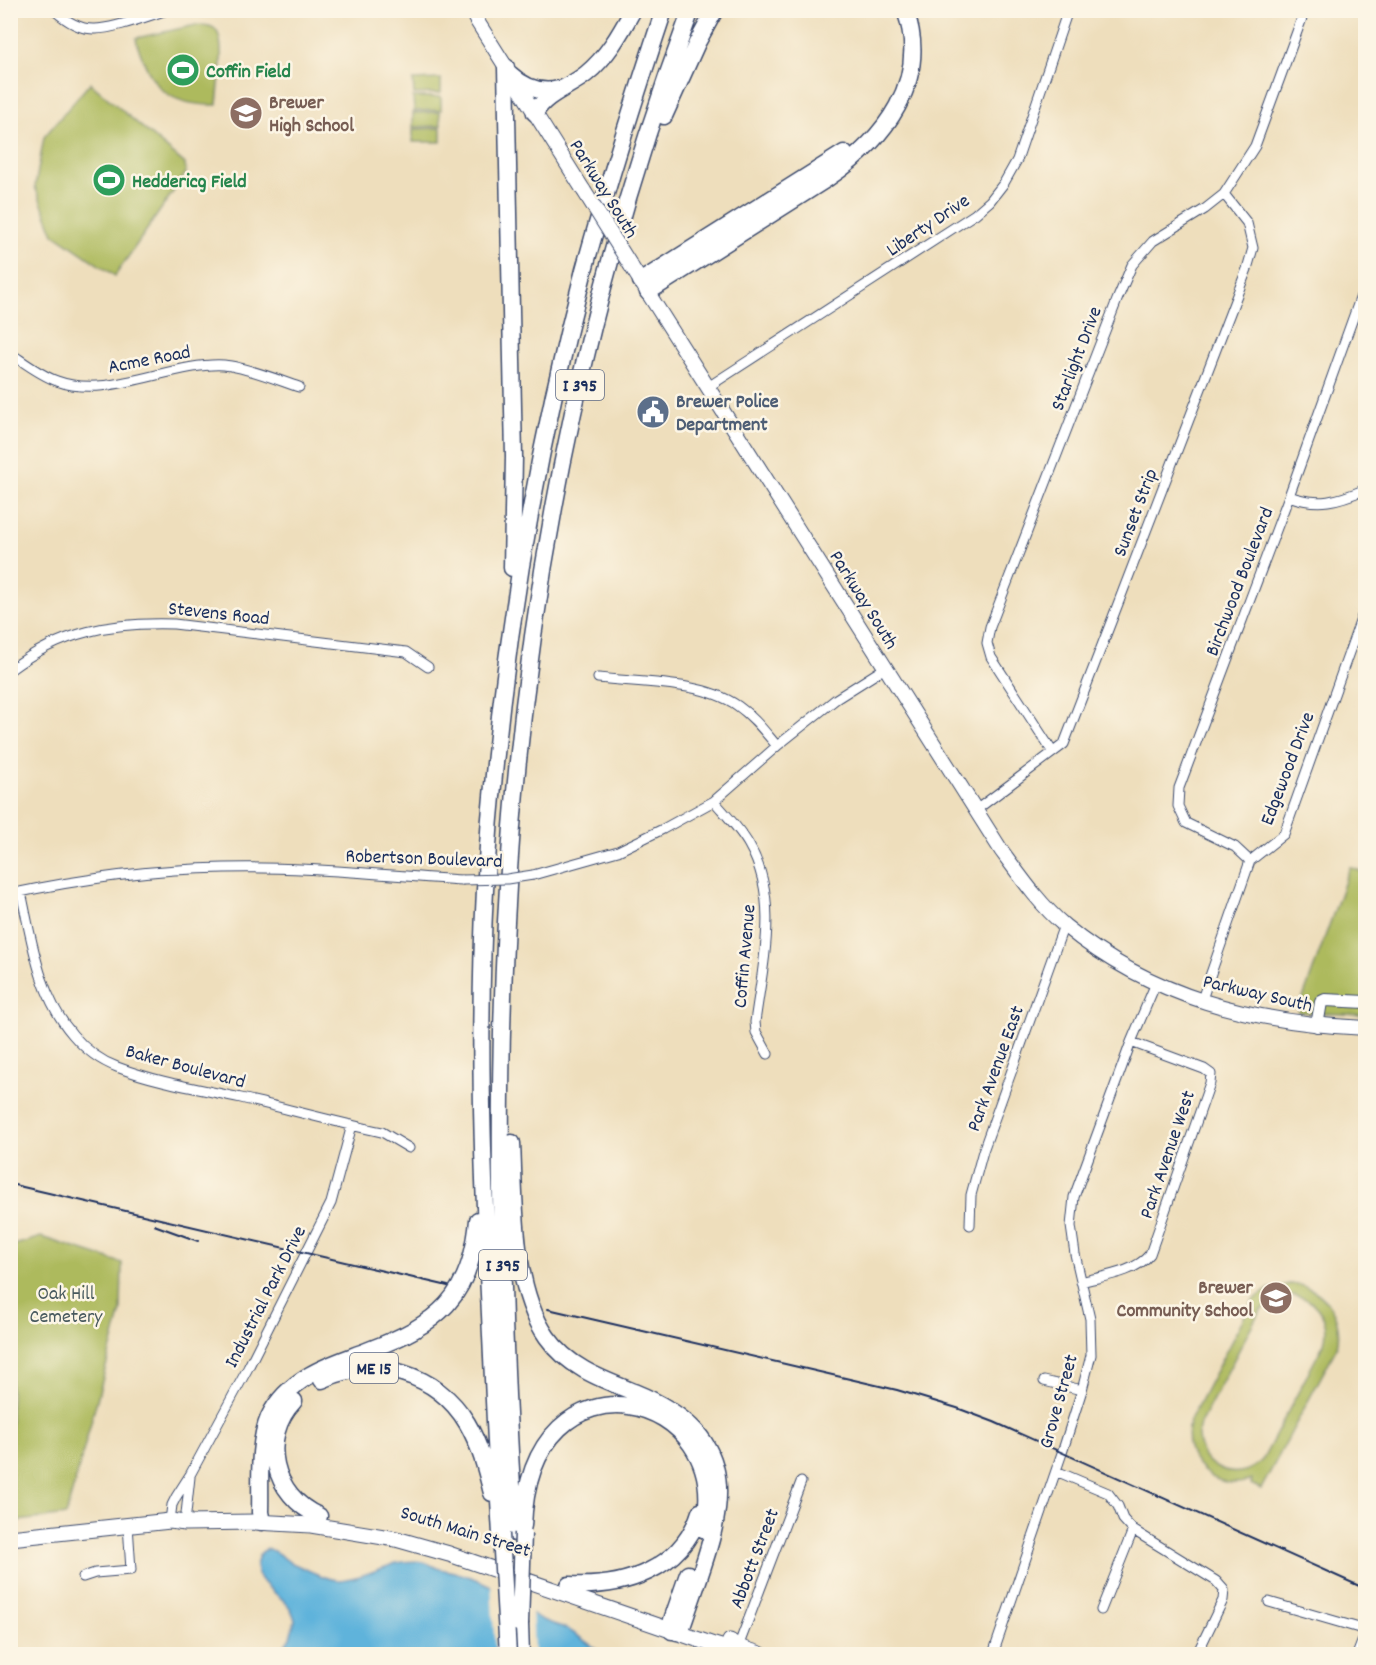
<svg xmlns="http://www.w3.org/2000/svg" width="1376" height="1665" viewBox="0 0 1376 1665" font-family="Dekko,sans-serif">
	<rect width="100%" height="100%" fill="#fcf5e5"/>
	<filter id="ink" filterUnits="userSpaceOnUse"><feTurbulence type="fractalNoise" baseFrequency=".0167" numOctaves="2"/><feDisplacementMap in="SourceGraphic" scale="12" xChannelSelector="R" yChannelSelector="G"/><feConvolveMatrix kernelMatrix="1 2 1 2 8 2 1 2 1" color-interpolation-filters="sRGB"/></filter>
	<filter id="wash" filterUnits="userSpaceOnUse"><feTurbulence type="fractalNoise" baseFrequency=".008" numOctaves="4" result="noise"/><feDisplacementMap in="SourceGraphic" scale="24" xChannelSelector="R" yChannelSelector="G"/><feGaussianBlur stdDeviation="1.35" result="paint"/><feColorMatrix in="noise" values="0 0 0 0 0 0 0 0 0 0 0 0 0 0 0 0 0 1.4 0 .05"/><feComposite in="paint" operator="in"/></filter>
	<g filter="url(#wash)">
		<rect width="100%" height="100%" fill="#eedebc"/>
		<path fill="#adba5d" stroke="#64745e" stroke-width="1.5" fill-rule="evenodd" d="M196 25C202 26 210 24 215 29 227 41 218 88 217 105 168 106 151 88 137 43L136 38Z
			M441 79V93L414 94 413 80Z
			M90 83 185 164 186 173 115 276 54 234 35 187 44 137Z
			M413 97H441V110L414 111Z
			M440 112 441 126 413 127V113Z
			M441 128V142H413V129Z
			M1350 867 1365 873V1015L1298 1012Z
			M41 1237 122 1263 121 1311 66 1515 11 1522V1246Z
			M1289 1284C1322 1284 1345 1316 1337 1347L1261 1489 1251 1484 1252 1480C1214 1494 1177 1458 1190 1420L1253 1300 1269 1289ZM1285 1295C1312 1294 1332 1316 1324 1343L1263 1459C1236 1490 1188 1463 1200 1424L1259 1312 1270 1301Z"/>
		<path fill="#5fb3db" stroke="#3d719c" stroke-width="1.5" d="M268 1549C278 1551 283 1559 292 1563 304 1568 325 1579 337 1580 356 1580 378 1569 396 1563 404 1562 415 1560 423 1562 429 1563 434 1567 440 1569 481 1576 504 1592 537 1617 545 1623 558 1624 567 1629 580 1636 591 1647 605 1654H279L290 1637 295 1620C293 1613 291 1608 286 1603 275 1591 250 1579 258 1558 260 1552 263 1551 268 1549Z"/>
		<path fill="#eedebc" d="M491 1583 515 1595 532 1607 534 1654H495Z"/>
	</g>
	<g filter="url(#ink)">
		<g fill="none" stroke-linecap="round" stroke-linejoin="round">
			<g stroke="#3b496c" stroke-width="11">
				<path id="minor" d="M54 10C64 19 79 29 93 29 111 30 148 16 167 10
					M1365 161 1366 162
					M10 353C25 363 40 375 57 381 108 400 172 362 224 365 246 367 278 380 299 387
					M708 387 975 214 990 201 1004 183 1017 160 1068 10
					M1289 496C1318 507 1338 501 1366 489
					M10 670C61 631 112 622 174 624L406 652 428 667
					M598 678C641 683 703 681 738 706 754 717 765 732 777 746
					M1052 751 991 657 987 643 990 627 1117 300 1132 265 1153 241 1205 209 1224 194 1255 146 1305 10
					M714 801C726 815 740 829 749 845 780 899 763 963 755 1022L756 1032 768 1054
					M976 810 1064 744 1247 269 1253 248 1247 223 1224 194
					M1250 861 1235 847 1186 823 1178 806 1179 788 1289 496 1366 282
					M533 875 618 851 663 829 714 801 777 746 836 699 885 668
					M21 892C32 942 39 996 73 1035 85 1049 101 1061 117 1067 156 1082 200 1089 241 1098 288 1109 335 1122 382 1132L409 1148
					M10 894C81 879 152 869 224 868 303 866 383 875 462 880
					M1201 1002 1250 861 1284 834 1366 605
					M970 1225 971 1195 983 1151 1064 925
					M1081 1282C1103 1276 1135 1273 1150 1254L1210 1083 1211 1074 1204 1069 1131 1042
					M1044 1381 1082 1390
					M1056 1471 1108 1493 1118 1506 1123 1519 1133 1530 1216 1581 1224 1590 1223 1600 1197 1654
					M170 1521 172 1505 176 1497 190 1475 248 1368 331 1203 352 1125
					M185 1523 190 1477
					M83 1577 95 1573 131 1570 128 1525
					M1269 1602 1366 1630
					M1101 1610 1133 1530
					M738 1647 801 1482
					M993 1654 1062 1453 1082 1390 1091 1355 1090 1319 1075 1254 1071 1226 1074 1197 1131 1042 1156 983"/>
			</g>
			<g stroke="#3b496c" stroke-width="14">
				<path id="tertiary" d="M1317 1026 1321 1002 1325 1000 1366 1002
					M1359 1654 1366 1636"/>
			</g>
			<g stroke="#3b496c" stroke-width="16">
				<path id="secondary" d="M470 10 584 191
					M631 266 1001 850C1020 876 1040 905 1065 926 1152 998 1255 1023 1366 1028"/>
			</g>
			<g stroke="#3b496c" stroke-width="17">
				<path id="primary" d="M10 1538 170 1521 185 1523 255 1522 311 1525 396 1539 449 1554 714 1645 724 1648 738 1647
					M730 1641 738 1647 760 1654"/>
			</g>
			<g stroke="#3b496c" stroke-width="19">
				<path id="motorway" d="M506 67 514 457 512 568
					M510 74C524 87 540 94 559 89
					M535 113C545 94 570 87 586 74 607 57 620 34 633 10
					M664 116 697 43 715 10
					M641 281 844 153
					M648 292 828 178C884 140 931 81 905 10
					M512 1143C515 1203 512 1287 547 1337 568 1367 601 1379 634 1392 760 1443 716 1526 683 1624L677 1632
					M322 1380C375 1355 437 1373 467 1423 480 1445 486 1469 492 1493
					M294 1401C259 1438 273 1496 319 1516
					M262 1522 260 1512C261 1482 257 1445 269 1417 278 1398 293 1385 310 1375 328 1364 349 1358 369 1350 438 1324 471 1298 478 1220
					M523 1526C530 1339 739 1392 703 1529
					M515 1533C499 1299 494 1062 512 827 534 550 593 271 691 10
					M501 1534C496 1454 493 1374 489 1294 482 1159 478 1025 485 890 497 681 531 473 584 270 608 183 635 97 664 10
					M569 1585C624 1588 682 1570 700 1512
					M520 1624 521 1654
					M672 1631V1620L688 1574"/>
			</g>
			<use href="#minor" stroke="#fff" stroke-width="9"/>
			<use href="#tertiary" stroke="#fff" stroke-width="12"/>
			<use href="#secondary" stroke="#fff" stroke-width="14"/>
			<use href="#primary" stroke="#fff" stroke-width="15"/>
			<use href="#motorway" stroke="#fff" stroke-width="16"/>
			<path stroke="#1b2f5e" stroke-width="2" d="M10 1184 448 1286
				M154 1225 198 1241
				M548 1309 897 1390 957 1408 994 1422 1366 1589"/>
			<g stroke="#3b496c" stroke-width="11" stroke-linecap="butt">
				<path id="minor-bridge" d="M462 880 507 879 533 875"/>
			</g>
			<g stroke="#3b496c" stroke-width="16" stroke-linecap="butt">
				<path id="secondary-bridge" d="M584 191 631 266"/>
			</g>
			<g stroke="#3b496c" stroke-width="19" stroke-linecap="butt">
				<path id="motorway-bridge" d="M501 1534 508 1654
					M520 1624 523 1533"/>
			</g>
			<use href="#minor-bridge" stroke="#fff" stroke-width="9"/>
			<use href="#secondary-bridge" stroke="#fff" stroke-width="14"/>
			<use href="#motorway-bridge" stroke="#fff" stroke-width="16"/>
		</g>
	</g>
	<defs>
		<g id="stadium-disc" transform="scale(1.725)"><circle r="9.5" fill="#2e9e5b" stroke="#fcf5e5"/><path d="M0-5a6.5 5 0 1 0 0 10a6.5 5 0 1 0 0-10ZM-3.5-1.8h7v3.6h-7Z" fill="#fff"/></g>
		<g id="school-disc" transform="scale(1.725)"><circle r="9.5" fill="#8d6e63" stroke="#fcf5e5"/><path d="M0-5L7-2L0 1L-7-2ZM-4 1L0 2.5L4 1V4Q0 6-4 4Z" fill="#fff"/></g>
		<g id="civic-disc" transform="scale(1.725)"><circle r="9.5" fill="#5c6f8a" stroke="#fcf5e5"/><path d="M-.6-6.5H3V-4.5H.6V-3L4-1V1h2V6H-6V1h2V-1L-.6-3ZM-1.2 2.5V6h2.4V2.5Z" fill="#fff"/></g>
	</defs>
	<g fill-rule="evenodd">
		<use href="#stadium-disc" x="183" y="70"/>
		<use href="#school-disc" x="246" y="113"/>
		<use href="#stadium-disc" x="109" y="180"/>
		<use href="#civic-disc" x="653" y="412"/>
		<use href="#school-disc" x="1276" y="1298"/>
	</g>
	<g text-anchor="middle" stroke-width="5" stroke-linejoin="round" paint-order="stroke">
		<g fill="#fcf5e5" stroke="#5e6a86" stroke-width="1.5">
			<rect x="556" y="370" width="48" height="30" rx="4.5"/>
			<rect x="479" y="1250" width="48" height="30" rx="4.5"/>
			<rect x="350" y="1353" width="48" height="30" rx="4.5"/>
		</g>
		<g font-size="18" font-weight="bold" fill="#1b2f5e">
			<text x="580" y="391">I 395</text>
			<text x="503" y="1271">I 395</text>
			<text x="374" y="1374">ME 15</text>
		</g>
		<g font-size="20" font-weight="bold" fill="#27864d" stroke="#fcf5e5" text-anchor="start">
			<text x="206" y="77">Coffin Field</text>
			<text x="132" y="187">Heddericg Field</text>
		</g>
		<g font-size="20" font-weight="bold" fill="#785e54" stroke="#fcf5e5" text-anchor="start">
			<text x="269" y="108">Brewer<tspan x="269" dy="23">High School</tspan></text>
			<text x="1253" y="1293" text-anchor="end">Brewer<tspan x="1253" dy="23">Community School</tspan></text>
		</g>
		<g font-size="20" fill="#1b2f5e" stroke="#fcf5e5">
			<text transform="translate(605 188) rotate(58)" y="7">Parkway South</text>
			<text transform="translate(927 224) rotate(-34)" y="7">Liberty Drive</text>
			<text transform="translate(149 358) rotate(-11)" y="7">Acme Road</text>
			<text transform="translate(1075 358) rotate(-69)" y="7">Starlight Drive</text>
			<text transform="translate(1134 512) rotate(-69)" y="7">Sunset Strip</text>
			<text transform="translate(1238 581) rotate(-69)" y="7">Birchwood Boulevard</text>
			<text transform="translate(865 599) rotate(58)" y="7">Parkway South</text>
			<text transform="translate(219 612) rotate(6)" y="7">Stevens Road</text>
			<text transform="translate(1286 768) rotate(-69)" y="7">Edgewood Drive</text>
			<text transform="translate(424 857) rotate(2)" y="7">Robertson Boulevard</text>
			<text transform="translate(743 956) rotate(-85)" y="7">Coffin Avenue</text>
			<text transform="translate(1258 992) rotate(13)" y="7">Parkway South</text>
			<text transform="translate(186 1065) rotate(15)" y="7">Baker Boulevard</text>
			<text transform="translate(994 1068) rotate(-70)" y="7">Park Avenue East</text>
			<text transform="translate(1166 1154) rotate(-71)" y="7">Park Avenue West</text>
			<text transform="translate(264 1296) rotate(-63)" y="7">Industrial Park Drive</text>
			<text transform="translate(1057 1401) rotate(-74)" y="7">Grove Street</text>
			<text transform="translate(466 1530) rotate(17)" y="7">South Main Street</text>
			<text transform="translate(753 1558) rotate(-69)" y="7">Abbott Street</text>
		</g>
		<g font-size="20" font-weight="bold" fill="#4e5e75" stroke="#fcf5e5" text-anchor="start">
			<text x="676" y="407">Brewer Police<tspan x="676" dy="23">Department</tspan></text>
		</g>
		<g font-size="20" fill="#47595e" stroke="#fcf5e5">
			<text x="66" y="1299">Oak Hill<tspan x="66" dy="23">Cemetery</tspan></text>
		</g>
	</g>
	<rect width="1376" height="1665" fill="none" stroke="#fcf5e5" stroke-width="36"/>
</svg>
